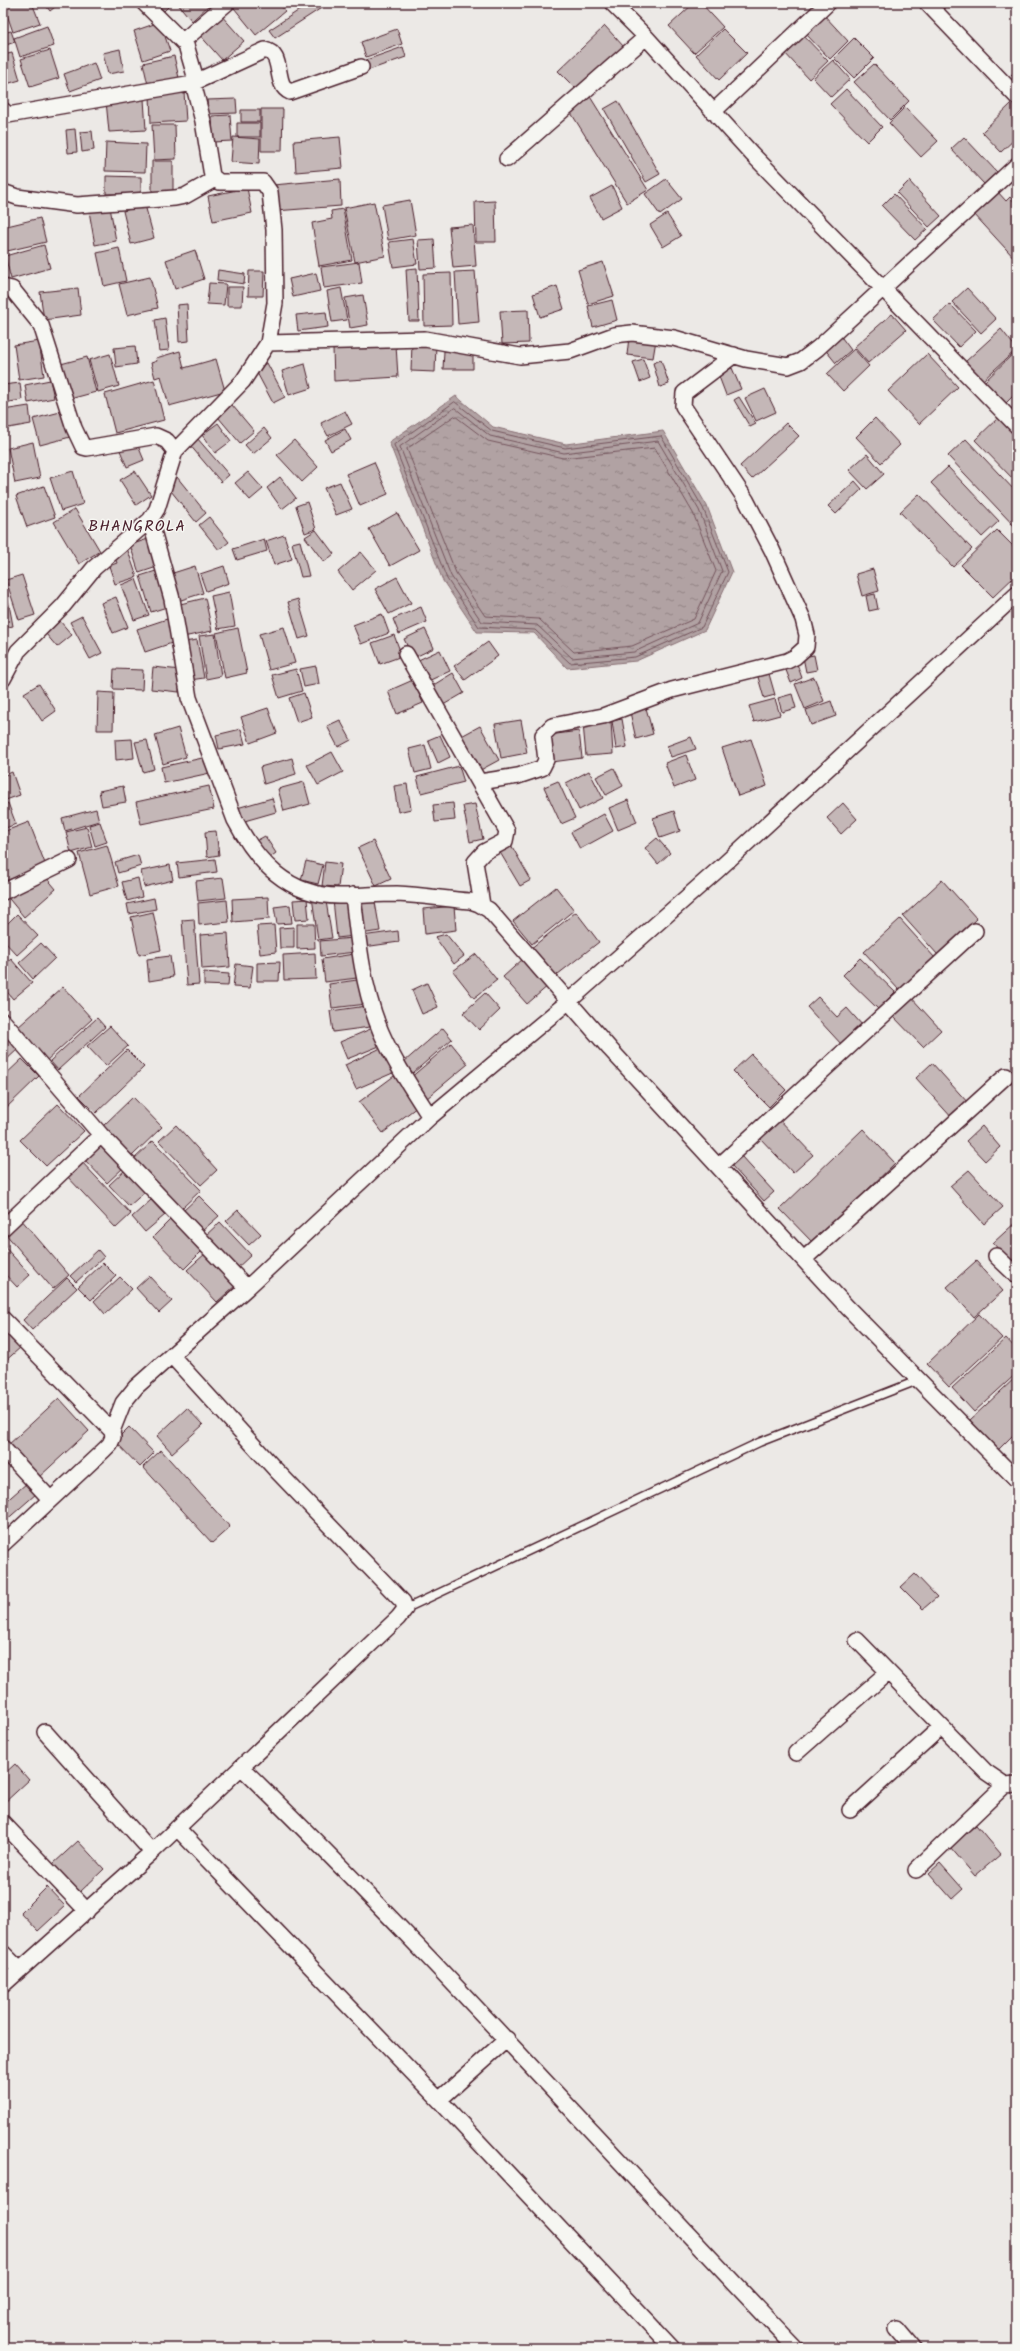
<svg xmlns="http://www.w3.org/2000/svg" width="1020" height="2351" viewBox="0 0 1020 2351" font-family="Kalam,sans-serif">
	<defs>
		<pattern id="water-ripples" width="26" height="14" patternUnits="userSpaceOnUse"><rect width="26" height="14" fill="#b1a2a3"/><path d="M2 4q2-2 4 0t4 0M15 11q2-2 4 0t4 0" fill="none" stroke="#928385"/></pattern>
	</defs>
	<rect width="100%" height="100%" fill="#ece9e6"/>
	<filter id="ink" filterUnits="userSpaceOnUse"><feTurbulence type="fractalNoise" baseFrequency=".025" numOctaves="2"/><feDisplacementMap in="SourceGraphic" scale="8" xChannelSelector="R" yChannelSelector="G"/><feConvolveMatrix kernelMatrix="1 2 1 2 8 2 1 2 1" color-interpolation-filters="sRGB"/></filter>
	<g filter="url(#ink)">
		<path fill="url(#water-ripples)" stroke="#886e73" d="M456 396 493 427 566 444 663 431 707 506 732 572 705 630 636 661 567 668 534 633 477 632 443 581 389 442Z"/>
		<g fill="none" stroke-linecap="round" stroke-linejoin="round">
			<path stroke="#73535b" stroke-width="1" d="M455 402 492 431 565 448 661 436 703 508 728 572 702 627 635 657 570 663 535 630 479 627 447 579 394 445Z
				M455 408 490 436 564 453 658 441 699 510 722 571 698 623 634 652 572 658 537 625 482 622 451 576 400 447Z
				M455 416 488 441 563 458 655 448 693 513 716 571 694 619 632 646 574 652 539 619 485 616 456 573 407 449Z"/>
		</g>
		<path fill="#c4b7b7" stroke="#4a1f2b" d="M13 3H32L40 23 13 32 4 6Z
			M44 3H60L50 11Z
			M156 3H172L164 11Z
			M177 3H211L192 21Z
			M230 3H279L285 11 256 35Z
			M310 3H329L275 38 269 30Z
			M694 3H701L723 27 694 53 669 26Z
			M220 14 244 41 222 60 198 33Z
			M823 14 848 41 830 59 804 32Z
			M160 22 170 51 143 60 134 31Z
			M47 26 54 46 20 57 14 38Z
			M605 26 624 47 578 91 558 71Z
			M397 29 402 44 366 57 361 42Z
			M723 29 747 53 719 80 696 55Z
			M11 31 15 42 3 46V33Z
			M801 33 828 61 809 79 783 51Z
			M854 38 874 58 854 78 834 58Z
			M403 47 406 57 369 70 366 60Z
			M120 49 124 71 108 74 103 53Z
			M50 50 59 78 30 87 21 59Z
			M12 53 20 80 3 85V55Z
			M174 56 179 78 148 85 143 63Z
			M833 60 850 79 831 97 813 78Z
			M94 63 100 80 70 91 64 74Z
			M874 64 909 101 890 120 854 82Z
			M1017 69V80L1011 75Z
			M846 89 882 127 867 142 830 104Z
			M184 92 186 121 151 123 150 95Z
			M589 95 648 190 627 203 568 108Z
			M144 99 146 130 109 132 106 101Z
			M236 99 237 113 208 114 207 100Z
			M618 101 660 174 646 182 604 109Z
			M1012 103 1017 108V137L1001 152 982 132Z
			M905 107 938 141 921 157 889 123Z
			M261 109H283L282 151H261Z
			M241 110H260V122H241Z
			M230 115 232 141 213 142 212 116Z
			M237 123H260V137H237Z
			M152 125H175L176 159 154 160Z
			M75 129 77 152 68 153 66 130Z
			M92 131 94 150 82 152 80 132Z
			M233 137 260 139 259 164 231 162Z
			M340 137 343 168 296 172 294 141Z
			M964 137 997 172 984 184 951 149Z
			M106 142 146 144 145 172 105 171Z
			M152 161H173V197H152Z
			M106 176 141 177V194H106Z
			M340 179 341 206 275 211 273 185Z
			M666 179 682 199 660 215 645 194Z
			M909 181 941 216 929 227 897 193Z
			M612 186 622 207 601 218 590 198Z
			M247 188 252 213 213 221 208 196Z
			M997 191 1006 201 1010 197 1017 205V261L973 213Z
			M894 194 927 229 915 240 882 206Z
			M410 200 416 235 388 240 382 205Z
			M495 201 496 242H476L475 202Z
			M374 202 385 256 355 262 344 208Z
			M145 205 154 238 131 244 123 211Z
			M110 207 116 241 95 245 89 211Z
			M343 209 352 260 319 266 312 223 332 219 331 211Z
			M667 214 681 236 663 247 650 225Z
			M40 218 46 242 3 252V227Z
			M473 225 476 266 453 268 449 227Z
			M413 239 417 264 393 267 389 242Z
			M434 239 436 268 420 269 418 240Z
			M44 245 50 268 11 279 5 256Z
			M119 248 126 281 104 286 97 253Z
			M195 250 204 279 175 289 166 260Z
			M359 262 362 283 324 288 321 267Z
			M603 262 614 296 588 304 578 270Z
			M417 268 419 321H409L406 269Z
			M218 270 245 274 244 284 217 280Z
			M249 271H264L263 296H248Z
			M475 271 479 322 458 324 455 272Z
			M316 273 320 291 293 297 289 279Z
			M451 273 452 325 424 326 423 274Z
			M150 277 158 308 127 315 119 284Z
			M209 283 226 284 224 305 207 304Z
			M557 286 564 309 540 317 533 294Z
			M227 287H243L242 306H227Z
			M78 288 81 315 44 320 40 292Z
			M341 288 347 320 332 322 327 291Z
			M967 288 996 319 981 333 952 302Z
			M363 295 368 325 350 328 345 298Z
			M612 300 617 320 593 327 588 306Z
			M187 304 189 341 179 342 177 305Z
			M950 304 976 331 959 347 933 320Z
			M528 310 529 343 502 344 500 311Z
			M326 312 328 327 298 331 296 315Z
			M892 314 906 330 868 363 854 347Z
			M165 318 169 350 159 351 155 320Z
			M1001 329 1017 349 982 381 965 362Z
			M839 334 851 350 836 363 823 347Z
			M629 337 656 340 653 358 627 355Z
			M39 341 44 376 19 380 14 345Z
			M412 343 436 344 435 372 411 371Z
			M396 345 398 377 334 381 333 348Z
			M135 346 137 364 116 367 114 348Z
			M854 349 869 366 843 391 827 374Z
			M1017 350V392L1003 406 982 384Z
			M180 351 184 368 216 359 225 391 169 406 161 376 155 378 151 363 157 361 156 358Z
			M444 351 473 352V369H443Z
			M110 354 119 386 98 392 89 360Z
			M927 354 958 387 919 424 888 391Z
			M87 357 96 392 66 400 57 365Z
			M643 359 650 378 640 382 633 362Z
			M661 360 669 384 660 387 653 363Z
			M267 363 285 397 273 403 255 369Z
			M305 364 311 388 289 395 282 371Z
			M732 368 741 389 726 395 718 374Z
			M50 380 54 398 28 403 25 385Z
			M154 380 164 420 115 433 105 394Z
			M20 383 22 400 3 403V385Z
			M765 389 776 412 756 421 745 398Z
			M739 397 756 424 750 427 734 400Z
			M232 405 254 431 240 443 218 417Z
			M29 406 31 424 3 429V410Z
			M68 410 74 436 40 445 33 419Z
			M345 411 352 424 328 436 321 423Z
			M1000 416 1017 434V483L975 440Z
			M875 418 900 445 881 463 856 437Z
			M218 423 231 441 215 453 202 435Z
			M786 423 799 436 752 479 740 466Z
			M264 428 272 438 253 454 245 445Z
			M345 429 351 440 331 451 325 440Z
			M197 438 229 475 221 482 189 444Z
			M966 439 1017 493V529L948 456Z
			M294 440 318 467 302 482 277 455Z
			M136 441 144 460 127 467 119 448Z
			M33 442 40 478 15 483 8 448Z
			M867 454 884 474 867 489 849 470Z
			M374 462 388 494 360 506 346 474Z
			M948 467 999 521 982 537 931 483Z
			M73 471 83 504 61 511 50 478Z
			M135 471 151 495 136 505 120 480Z
			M248 472 263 489 250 500 235 483Z
			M177 477 206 513 196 522 167 486Z
			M280 477 296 498 282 509 267 488Z
			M855 481 862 489 836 514 828 506Z
			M340 482 352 509 336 515 324 488Z
			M44 486 55 517 27 527 16 496Z
			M919 494 972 549 953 567 900 512Z
			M307 502 316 529 305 533 296 506Z
			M75 509 100 551 79 564 54 522Z
			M397 513 419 550 390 566 369 529Z
			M209 517 229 542 219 550 199 525Z
			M316 530 334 554 324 562 305 537Z
			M997 530 1017 550V574L993 597 961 565Z
			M284 535 292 559 274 565 266 541Z
			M148 539 157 567 139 573 130 545Z
			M264 539 267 551 237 560 233 549Z
			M300 541 309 576 301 577 292 543Z
			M127 548 137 577 115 584 109 566 117 563 113 553Z
			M361 552 376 570 352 590 338 572Z
			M195 566 203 593 178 601 170 574Z
			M224 566 229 583 206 591 200 574Z
			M873 569 879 591 862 596 856 574Z
			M159 570 170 606 151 612 140 576Z
			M22 575 35 615 19 620 6 580Z
			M397 577 411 603 389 614 375 589Z
			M136 579 149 615 134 620 121 585Z
			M3 588H6L13 626 3 628Z
			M229 592 235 626 218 629 211 596Z
			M875 594 878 609 869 611 866 596Z
			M116 597 128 627 113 633 101 603Z
			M205 598 212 631 183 637 176 605Z
			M298 599 309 636 299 639 288 602Z
			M421 607 427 622 399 634 393 619Z
			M382 614 389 633 361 644 353 625Z
			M82 616 102 653 90 659 70 622Z
			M167 619 175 642 145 652 137 629Z
			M60 621 72 635 57 647 46 634Z
			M284 627 295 663 269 670 259 634Z
			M238 628 247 673 225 678 216 633Z
			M425 629 434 648 413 658 404 639Z
			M215 634 221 676 206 679 199 636Z
			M394 635 402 656 380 664 372 643Z
			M197 640 204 678 190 680 184 642Z
			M488 642 498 656 465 680 454 666Z
			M440 650 450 671 424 683 414 662Z
			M814 655 817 670 806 672 803 657Z
			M796 661 802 678 791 683 784 665Z
			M316 666 319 684 304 687 300 669Z
			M153 667 181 670 179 692 151 689Z
			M767 667 775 695 764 698 756 670Z
			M114 669 143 670 142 690 113 689Z
			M296 669 302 691 279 698 272 675Z
			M453 673 464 693 438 708 427 689Z
			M814 677 824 701 805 709 795 684Z
			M413 680 423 703 397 714 388 691Z
			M39 684 56 711 42 721 24 693Z
			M98 692 114 693 113 730H97Z
			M304 693 312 717 297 722 289 698Z
			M792 694 796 708 782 712 778 698Z
			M775 699 780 715 754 722 749 706Z
			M831 701 836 716 811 725 806 710Z
			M268 708 277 733 250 743 241 717Z
			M646 708 653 734 636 739 630 712Z
			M622 719 627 747 616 749 612 721Z
			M340 720 351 740 338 747 327 726Z
			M521 720 527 753 501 758 495 724Z
			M611 722 613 754 586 756 583 724Z
			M480 726 499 760 475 773 456 739Z
			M178 728 186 757 163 764 155 735Z
			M241 729 245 744 219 749 216 735Z
			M579 731 582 758 552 762 549 735Z
			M440 735 450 757 438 763 428 740Z
			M691 737 696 749 671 757 667 746Z
			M132 739 134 758 116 760 115 740Z
			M751 739 767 786 738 796 722 748Z
			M147 740 154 769 143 772 135 742Z
			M425 745 431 769 415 773 409 749Z
			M332 752 343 772 318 785 307 765Z
			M686 755 695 780 674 788 665 763Z
			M207 757 210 773 164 783 161 767Z
			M292 758 296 774 264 784 260 767Z
			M459 766 464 782 421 793 417 777Z
			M614 768 623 786 606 795 596 777Z
			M589 771 603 798 579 810 566 783Z
			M12 772 20 795 3 801V776Z
			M558 781 575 818 561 824 544 787Z
			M304 782 310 804 284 811 278 789Z
			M407 784 411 809 398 812 394 786Z
			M123 786 126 802 102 806 99 791Z
			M209 786 214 809 141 824 136 802Z
			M272 798 276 812 241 822 237 808Z
			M628 800 637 822 618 830 609 808Z
			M8 803 16 824 3 829V805Z
			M453 803 455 820 435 822 433 805Z
			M843 803 857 819 841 834 827 818Z
			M475 804 483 839 470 842 463 806Z
			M96 809 99 821 65 831 62 818Z
			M674 811 680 831 660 838 653 818Z
			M604 814 613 831 580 849 571 832Z
			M29 822 46 866 5 881 3 832Z
			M100 822 107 842 95 846 89 825Z
			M87 827 92 847 71 853 66 832Z
			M216 831 219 855 207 857 205 832Z
			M265 836 276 853 266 860 254 842Z
			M657 838 670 853 658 864 645 848Z
			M373 841 391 879 376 886 358 848Z
			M510 843 531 880 520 886 498 849Z
			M107 845 119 886 90 894 79 853Z
			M138 855 141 866 118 873 115 862Z
			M215 859 217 872 179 877 177 863Z
			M306 861 323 865 318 884 301 880Z
			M325 862 341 864 338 887 322 886Z
			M170 865 173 880 144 887 141 871Z
			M46 877 56 889 24 917 5 894Z
			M138 878 142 897 127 901 122 882Z
			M223 878 226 898 198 901 196 881Z
			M942 880 977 919 938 955 903 916Z
			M556 887 574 910 532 944 513 921Z
			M325 895 332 938 318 940 312 897Z
			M374 896 380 931 360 934 355 899Z
			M268 897 269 919 233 922 232 899Z
			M154 898 156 909 129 914 127 904Z
			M351 898 354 936 337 938 333 900Z
			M307 899 309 919 295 920 293 900Z
			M227 900 229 922 199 925 198 903Z
			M290 905 292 923 277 924 274 907Z
			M454 906 456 930 425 934 423 909Z
			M153 912 161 950 139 955 131 917Z
			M576 912 599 942 553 978 530 949Z
			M17 914 38 936 17 955 3 940V928Z
			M194 919 199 984 187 985 182 920Z
			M900 919 935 958 899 990 864 952Z
			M297 924H314L315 948 297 949Z
			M274 925 276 952 260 954 257 926Z
			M294 927V948H280L279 928Z
			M398 931 399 942 364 947 362 936Z
			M228 933 230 967 202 969 200 935Z
			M446 934 464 956 454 964 435 937Z
			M353 938 355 952 321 956 320 941Z
			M41 943 55 958 33 979 19 963Z
			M315 953 316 979 284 980 283 955Z
			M354 954 357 978 325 982 322 959Z
			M476 954 497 980 474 998 453 971Z
			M170 956 173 977 149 981 147 959Z
			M524 958 549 985 527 1004 503 977Z
			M860 958 895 992 878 1009 843 975Z
			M11 959 32 983 13 999 3 987V966Z
			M280 962 279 981H257V963Z
			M236 964 253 966 250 988 233 987Z
			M204 972 229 974 228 986 204 985Z
			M364 979 367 1004 332 1008 329 984Z
			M427 983 438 1007 422 1014 412 990Z
			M63 987 92 1019 46 1061 17 1028Z
			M485 993 500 1010 479 1030 463 1013Z
			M910 996 941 1030 923 1047 891 1014Z
			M818 997 837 1017 847 1008 863 1026 842 1045 807 1007Z
			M367 1006 370 1027 333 1032 330 1011Z
			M97 1018 105 1027 58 1070 50 1061Z
			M110 1026 128 1046 106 1066 87 1046Z
			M375 1027 382 1045 347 1059 340 1042Z
			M443 1028 452 1039 413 1073 404 1062Z
			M3 1031 19 1048 3 1063Z
			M451 1043 468 1064 426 1099 409 1079Z
			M383 1047 395 1072 356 1089 345 1065Z
			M127 1050 144 1067 96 1113 79 1096Z
			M751 1054 786 1090 769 1107 733 1071Z
			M22 1059 39 1076 3 1111V1077Z
			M932 1063 969 1104 953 1119 916 1078Z
			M394 1076 417 1107 383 1133 359 1102Z
			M133 1097 162 1127 132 1156 103 1126Z
			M58 1104 84 1131 46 1166 20 1140Z
			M778 1118 813 1155 793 1173 759 1137Z
			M176 1125 217 1170 201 1185 159 1141Z
			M982 1126 1000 1147 985 1161 966 1141Z
			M863 1129 895 1163 813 1243 780 1209Z
			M98 1140 124 1167 107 1183 81 1156Z
			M153 1141 201 1190 181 1209 133 1160Z
			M741 1156 774 1192 764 1201 731 1165Z
			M80 1160 131 1214 116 1228 65 1174Z
			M126 1169 146 1191 129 1206 109 1185Z
			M969 1170 1003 1207 984 1224 950 1186Z
			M199 1196 219 1216 202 1231 183 1211Z
			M151 1200 165 1215 145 1232 132 1217Z
			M238 1210 261 1234 249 1245 226 1221Z
			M20 1218 69 1275 53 1289 4 1232Z
			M171 1219 202 1251 184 1269 153 1237Z
			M1017 1221V1270L993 1243Z
			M220 1222 251 1255 235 1270 204 1237Z
			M3 1245 30 1275 17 1287 3 1272Z
			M98 1250 104 1257 76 1282 70 1276Z
			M206 1253 236 1285 217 1302 187 1270Z
			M976 1261 1003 1291 974 1317 947 1287Z
			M103 1263 116 1276 91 1300 78 1287Z
			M149 1276 172 1301 159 1313 136 1288Z
			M120 1277 132 1289 105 1314 94 1301Z
			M67 1278 77 1288 32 1330 23 1320Z
			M979 1314 1002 1338 949 1387 927 1364Z
			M8 1333 21 1347 3 1363V1338Z
			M1006 1338 1017 1350V1373L974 1412 952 1388Z
			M1017 1376V1431L998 1450 970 1420Z
			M59 1398 89 1431 38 1478 7 1446Z
			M187 1408 203 1425 172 1453 157 1436Z
			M129 1427 154 1453 140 1467 115 1441Z
			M161 1450 230 1527 212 1543 143 1467Z
			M27 1483 36 1494 4 1522 3 1504Z
			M915 1574 937 1597 923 1609 901 1587Z
			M15 1764 29 1780 3 1804V1775Z
			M976 1825 1001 1854 975 1876 950 1847Z
			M78 1841 104 1869 79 1893 53 1864Z
			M940 1863 963 1889 952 1899 929 1873Z
			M47 1887 65 1906 38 1931 21 1913Z"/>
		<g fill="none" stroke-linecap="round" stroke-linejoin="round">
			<g stroke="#4a1f2b" stroke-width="10">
				<path id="service" d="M405 1609 760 1442 919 1380"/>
			</g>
			<g stroke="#4a1f2b" stroke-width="18">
				<path id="minor" d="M612 3 646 37 752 154 1017 426
					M927 3 1017 97
					M183 41 227 3
					M3 110 8 115 193 83 265 50C285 54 273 85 290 92L361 67
					M713 112 828 3
					M507 159 646 37
					M3 192 17 197 77 205 175 198 185 196 215 179
					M3 287 12 289 41 325 74 428 83 447 87 448 156 436 167 441 175 451
					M268 343 425 339 520 356 570 351 614 335 632 333 674 338 746 359 788 366 801 361 818 348 1017 165
					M150 520 172 599 189 698 235 820C257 862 288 896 339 896 358 896 377 894 397 894 421 895 445 899 470 901L479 904 489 910 610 1049 848 1308 1017 1480
					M406 654 507 831 505 841 484 852 475 862 482 905
					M3 679 18 651 63 606 94 568 150 520 157 509 175 451 243 381 268 343 275 303 274 230 270 192 263 182H219L212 176 203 121 193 83 195 76 186 45 144 3
					M480 782 518 776 542 768 546 760 543 735 552 726 603 716 672 690 787 661 795 657 806 647 807 635 803 619 772 550 746 500 683 406 684 393 734 355
					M3 892 69 860
					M353 895C358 941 363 990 381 1032 394 1062 413 1090 430 1117
					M3 1021 101 1135 247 1288
					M719 1166 975 931
					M3 1228 101 1135
					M996 1256 1017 1276
					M804 1259 1006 1076
					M3 1319 112 1431
					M3 1448 50 1499
					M3 1544 104 1450 110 1444 113 1437 112 1431 123 1403 136 1387 247 1288 430 1117 569 1001 720 868 1017 594
					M857 1640 986 1772 1005 1785 1017 1784
					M45 1732 152 1852
					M796 1753 888 1672
					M241 1767C433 1954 610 2155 796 2348
					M850 1810 941 1727
					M3 1823 87 1911
					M177 1828 439 2100 672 2348
					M916 1870 1005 1785
					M3 1953 20 1970
					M3 1985 152 1852 398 1618 405 1609 403 1602 275 1469 172 1356
					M439 2100 507 2039
					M897 2329 913 2348"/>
			</g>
			<use href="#service" stroke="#f6f6f2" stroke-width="7"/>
			<use href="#minor" stroke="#f6f6f2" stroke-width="15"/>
		</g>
	</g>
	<g text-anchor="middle" stroke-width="3" stroke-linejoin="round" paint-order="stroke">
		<g font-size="16" letter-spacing="1" fill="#4a1f2b" stroke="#f6f6f2">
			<text x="137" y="531">BHANGROLA</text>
		</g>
	</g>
	<rect width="1020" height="2351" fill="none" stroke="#f6f6f2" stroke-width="16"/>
	<rect x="8" y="8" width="1004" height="2335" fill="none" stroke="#4a1f2b" stroke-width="1.5" filter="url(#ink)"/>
</svg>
